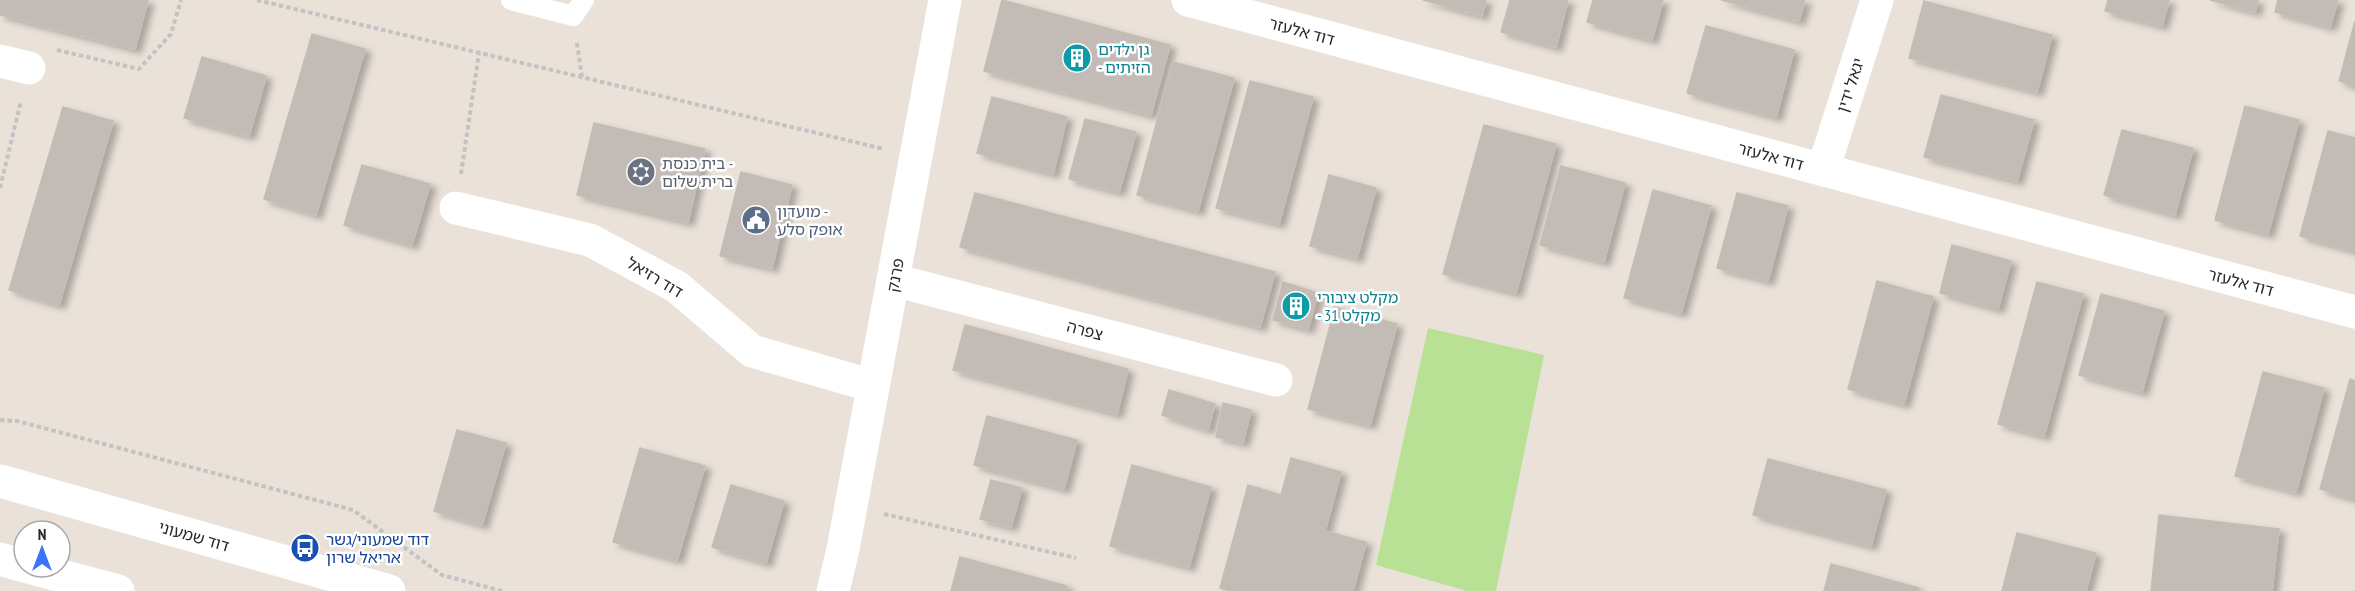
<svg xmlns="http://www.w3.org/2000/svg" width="2355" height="591" viewBox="0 0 2355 591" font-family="'PT Sans Narrow','Noto Sans Hebrew',sans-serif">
	<defs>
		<filter id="shadow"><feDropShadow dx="6" dy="4" stdDeviation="3" flood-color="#0004"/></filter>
	</defs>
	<rect width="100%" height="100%" fill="#eae1d9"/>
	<path fill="#b8e196" d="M1428 328 1544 355 1496 591H1467L1376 565Z"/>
	<path fill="#c2bbb6" stroke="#c5bdb3" stroke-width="1.5" filter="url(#shadow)" d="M0 0H148L135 49 0 15Z
		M1002 0 1170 45 1151 115 984 71Z
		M1423 0H1486L1482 16Z
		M1510 0H1568L1556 47 1501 32Z
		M1593 0H1663L1652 40 1587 22Z
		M1721 0H1805L1799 21Z
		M2108 0H2169L2162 26 2105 11Z
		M2210 0H2258L2255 12Z
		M2278 0H2338L2330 27 2275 12Z
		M1924 1 2052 35 2037 92 1909 58Z
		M2355 21V86L2339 81Z
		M1706 26 1794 50 1776 117 1687 93Z
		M312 34 365 49 316 215 264 199Z
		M202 57 266 76 249 136 184 118Z
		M1173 62 1234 78 1198 211 1137 195Z
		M1250 81 1313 97 1279 224 1216 208Z
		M1941 95 2034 120 2017 181 1924 157Z
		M992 97 1067 117 1053 174 977 153Z
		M2245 106 2299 120 2268 234 2215 220Z
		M63 107 113 121 59 305 9 290Z
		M1085 119 1136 132 1119 192 1069 179Z
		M594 123 705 149 688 222 577 195Z
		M1484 125 1556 144 1516 293 1443 274Z
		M2122 130 2193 148 2175 215 2104 195Z
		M2328 131 2355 138V251L2300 236Z
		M362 165 430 184 412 245 344 225Z
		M1561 166 1625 183 1604 262 1540 245Z
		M741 172 792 185 772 268 720 256Z
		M1329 175 1376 188 1357 258 1310 246Z
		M1653 190 1711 206 1681 313 1624 298Z
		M975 193 1275 272 1260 327 960 247Z
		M1737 193 1788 206 1768 281 1717 268Z
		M1952 245 2011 261 1998 309 1940 293Z
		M1877 281 1933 297 1904 404 1848 389Z
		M1283 282 1318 293 1308 329 1273 320Z
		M2037 282 2083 294 2044 436 1998 424Z
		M2101 294 2164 311 2142 392 2079 375Z
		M1335 307 1397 324 1370 425 1308 409Z
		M965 325 1128 369 1117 414 953 370Z
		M2263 372 2324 388 2296 492 2235 476Z
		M2350 379 2355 381V499L2320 489Z
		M1169 390 1215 404 1208 430 1162 415Z
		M1223 403 1251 410 1243 443 1216 437Z
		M987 416 1077 440 1064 489 974 465Z
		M457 430 506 443 482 525 434 511Z
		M640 448 705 466 677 560 613 542Z
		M1291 458 1341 472 1325 531 1366 542 1353 591H1230L1220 588 1248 485 1281 495Z
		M1768 459 1886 490 1871 546 1753 515Z
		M1132 465 1211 487 1189 567 1110 546Z
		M991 480 1022 488 1011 527 980 519Z
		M731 485 784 501 766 563 712 547Z
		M2159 515 2279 529 2272 591H2151Z
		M2017 533 2096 553 2086 591H2002Z
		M960 557 1067 586 1066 591H951Z
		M1831 564 1919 588 1918 591H1824Z"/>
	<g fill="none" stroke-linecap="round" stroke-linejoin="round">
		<path stroke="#c3c3c3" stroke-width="4" stroke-dasharray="4.5 3" stroke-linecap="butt" d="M257 0 884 149
			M577 43 582 77
			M57 50 139 69 171 34 181 0
			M461 174 479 53
			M0 188 21 101
			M0 420 17 421 353 510 442 575 502 591
			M884 514 1076 558"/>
		<path stroke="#fff" stroke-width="20" d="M511 0 573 16 584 0"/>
		<path stroke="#fff" stroke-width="33" d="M1188 0 2355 312
			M0 61 29 68
			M1823 170 1877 0
			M456 208 590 240 677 287 752 351 873 386
			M894 280 1276 380
			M833 591 843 549 945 0"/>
		<path stroke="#fff" stroke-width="33" d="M0 481 389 591
			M0 559 24 566
			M28 567 118 591"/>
	</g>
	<defs>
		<g id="building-disc" transform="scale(1.5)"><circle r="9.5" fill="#0f9aa8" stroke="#fff"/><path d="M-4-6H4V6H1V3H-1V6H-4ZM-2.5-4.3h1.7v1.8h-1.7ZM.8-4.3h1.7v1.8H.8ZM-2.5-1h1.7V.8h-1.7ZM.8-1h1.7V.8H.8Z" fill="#fff"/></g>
		<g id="synagogue-disc" transform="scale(1.5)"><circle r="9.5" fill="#6b7280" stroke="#fff"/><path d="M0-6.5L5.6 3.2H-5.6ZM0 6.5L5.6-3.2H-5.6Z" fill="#fff"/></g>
		<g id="civic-disc" transform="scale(1.5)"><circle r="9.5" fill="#5c6f8a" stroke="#fff"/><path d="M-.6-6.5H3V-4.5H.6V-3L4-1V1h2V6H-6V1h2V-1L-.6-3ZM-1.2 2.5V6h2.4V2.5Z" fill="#fff"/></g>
		<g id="bus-disc" transform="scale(1.5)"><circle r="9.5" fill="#1a4fb4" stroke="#fff"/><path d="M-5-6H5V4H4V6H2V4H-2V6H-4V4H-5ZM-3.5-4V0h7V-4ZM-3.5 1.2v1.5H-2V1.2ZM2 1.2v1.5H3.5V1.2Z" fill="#fff"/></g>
	</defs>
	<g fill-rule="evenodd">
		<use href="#building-disc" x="1077" y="58"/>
		<use href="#synagogue-disc" x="641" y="172"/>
		<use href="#civic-disc" x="756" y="220"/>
		<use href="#building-disc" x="1296" y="306"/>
		<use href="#bus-disc" x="305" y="548"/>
	</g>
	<g text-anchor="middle" stroke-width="5" stroke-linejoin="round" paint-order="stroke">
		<g font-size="16" fill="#282828" stroke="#fff">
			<text transform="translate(1302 31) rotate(15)" y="6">דוד אלעזר</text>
			<text transform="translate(1850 85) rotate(-72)" y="6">יגאל ידין</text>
			<text transform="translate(1771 156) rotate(15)" y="6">דוד אלעזר</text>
			<text transform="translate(895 275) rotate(-79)" y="6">פרנק</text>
			<text transform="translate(655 277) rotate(31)" y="6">דוד רזיאל</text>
			<text transform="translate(2241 282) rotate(15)" y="6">דוד אלעזר</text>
			<text transform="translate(1085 330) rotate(15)" y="6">צפרה</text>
			<text transform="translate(194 536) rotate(16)" y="6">דוד שמעוני</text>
		</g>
		<g font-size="16" fill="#0d838f" stroke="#fff" text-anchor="start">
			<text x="1098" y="55">גן ילדים<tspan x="1098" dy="18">- הזיתים</tspan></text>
			<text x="1317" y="303">מקלט ציבורי<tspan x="1317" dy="18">- מקלט 31</tspan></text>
		</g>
		<g font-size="16" fill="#5b616d" stroke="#fff" text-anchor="start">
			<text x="662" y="169">בית כנסת -<tspan x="662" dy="18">ברית שלום</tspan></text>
		</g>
		<g font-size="16" fill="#4e5e75" stroke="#fff" text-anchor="start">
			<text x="777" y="217">מועדון -<tspan x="777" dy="18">אופק סלע</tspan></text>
		</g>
		<g font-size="16" fill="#164399" stroke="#fff" text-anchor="start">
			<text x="326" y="545">דוד שמעוני/גשר<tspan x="326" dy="18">אריאל שרון</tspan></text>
		</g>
	</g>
	<g transform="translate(42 549)"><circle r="28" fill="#ffffff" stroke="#a9a9a9" stroke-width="1.5"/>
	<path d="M0-4.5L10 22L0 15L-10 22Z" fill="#3973f7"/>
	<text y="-9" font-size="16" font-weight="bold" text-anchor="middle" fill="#282828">N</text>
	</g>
</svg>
